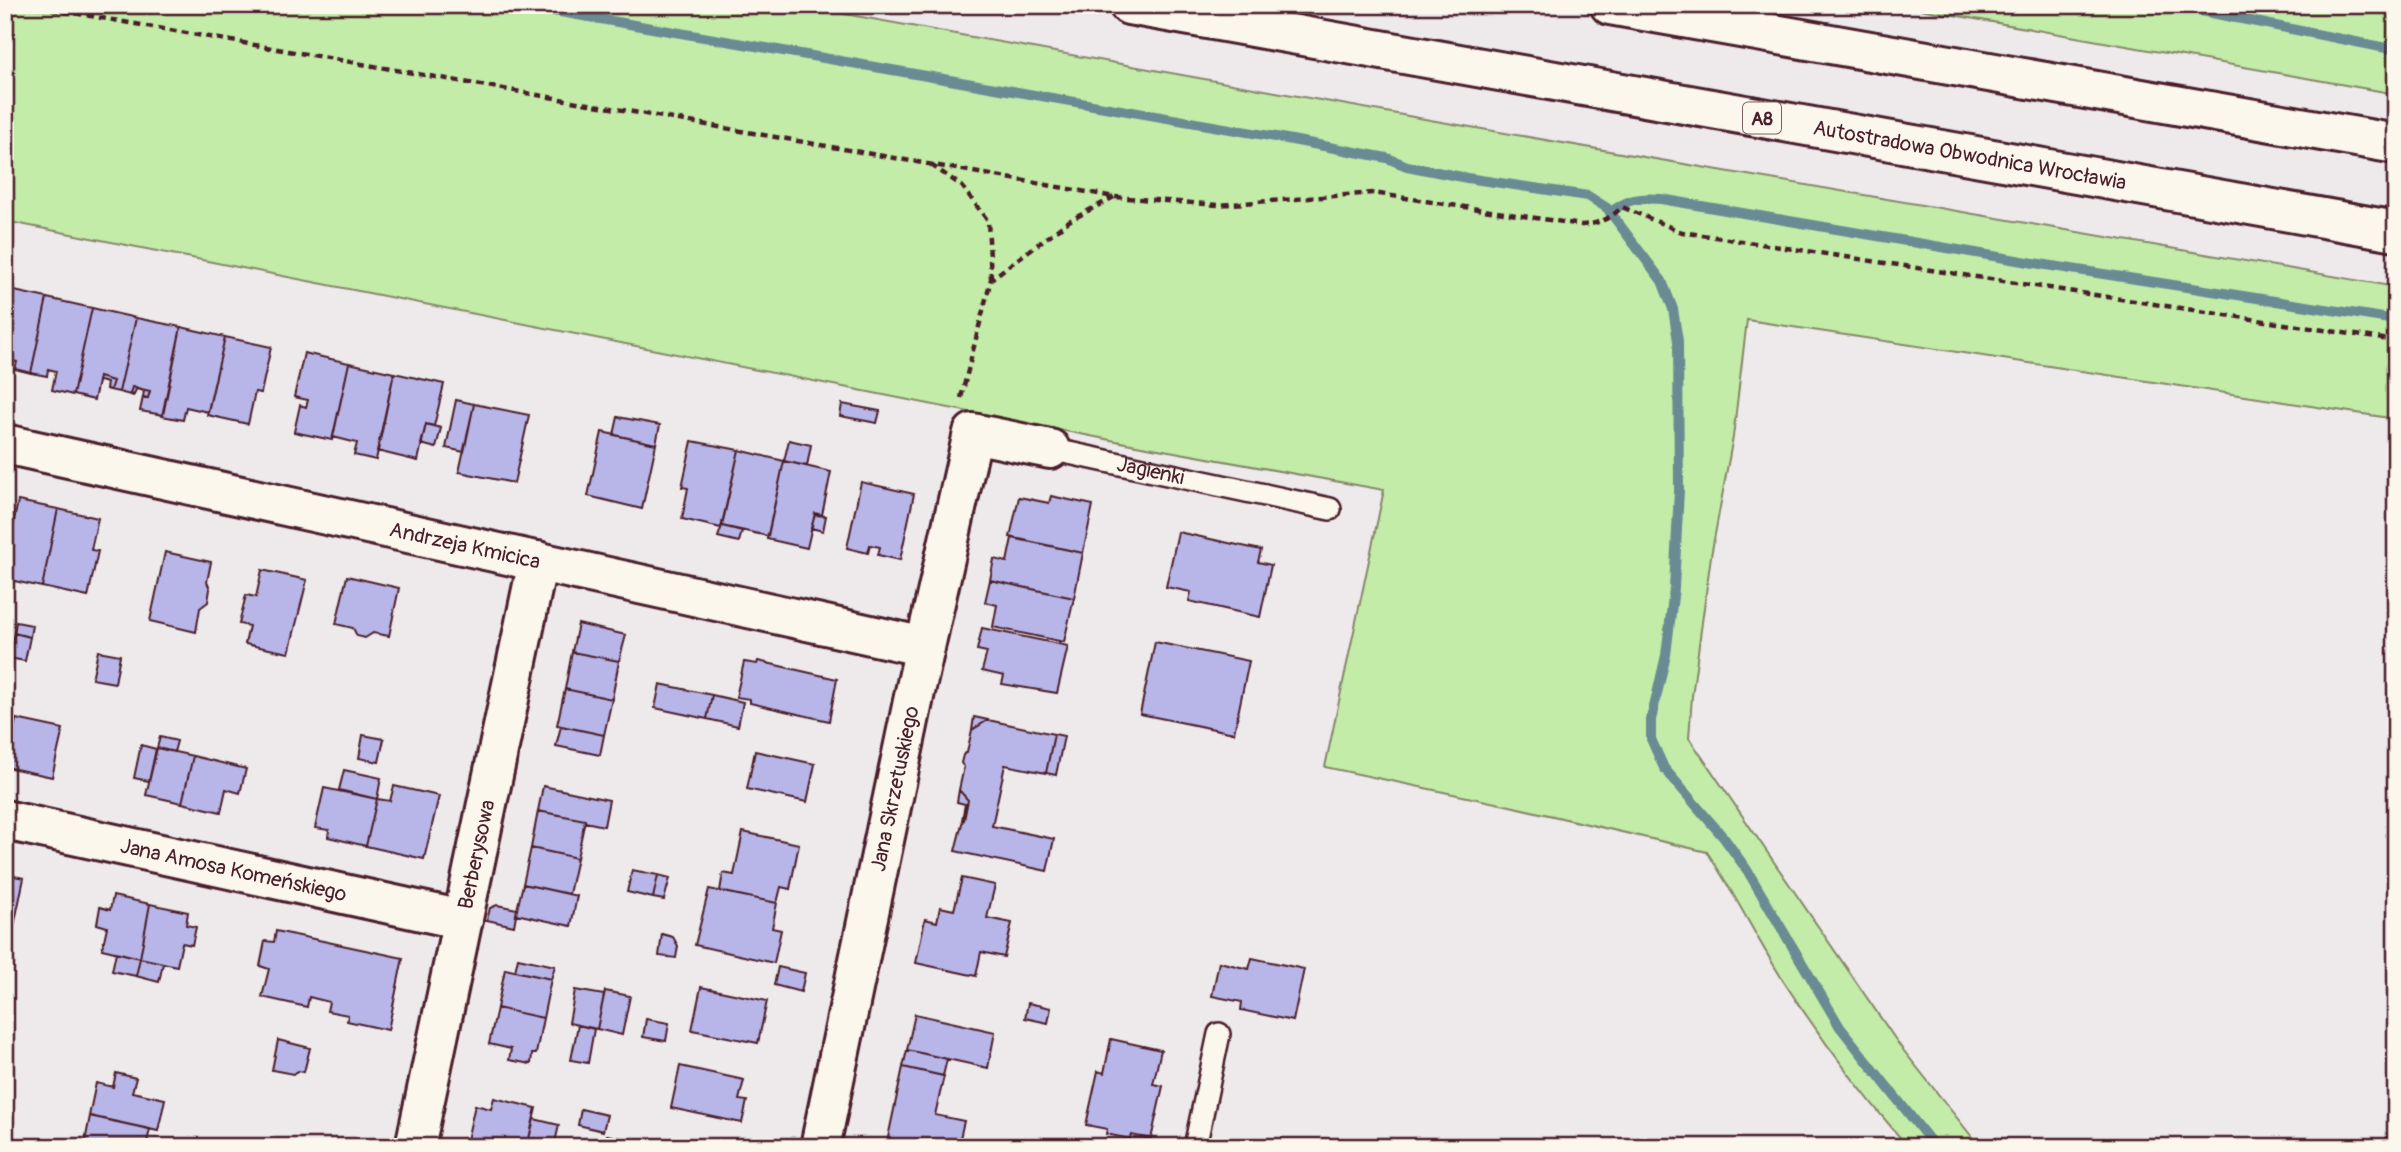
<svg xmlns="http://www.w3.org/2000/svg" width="2401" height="1152" viewBox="0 0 2401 1152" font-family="Pangolin,sans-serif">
	<rect width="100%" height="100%" fill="#eeeaeb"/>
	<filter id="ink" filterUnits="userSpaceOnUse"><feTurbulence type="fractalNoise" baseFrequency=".0143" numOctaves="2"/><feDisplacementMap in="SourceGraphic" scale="14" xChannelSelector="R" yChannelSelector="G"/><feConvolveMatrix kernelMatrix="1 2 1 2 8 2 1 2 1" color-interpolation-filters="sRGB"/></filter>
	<g filter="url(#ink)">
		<path fill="#c3eca8" stroke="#86866a" stroke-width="2" d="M5 5H795L1430 120 2396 287V419L1747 320 1733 437 1711 556 1692 696 1689 738 1900 1046 1980 1147H1908C1864 1096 1823 1042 1786 985 1758 942 1736 895 1707 852L1510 806 1325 767 1384 490 1136 445 5 221Z
			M1897 5H2396V94Z"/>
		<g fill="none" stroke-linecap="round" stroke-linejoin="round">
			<path stroke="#6b8b94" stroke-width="10" d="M520 5 1276 137 1387 158 1407 166 1467 178 1588 196 1607 208 1662 281 1673 309 1678 341 1679 490 1674 588 1666 655 1651 720V739L1664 768 1724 838 1747 870 1840 1027 1935 1147
				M2171 5 2396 50
				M1610 213C1626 199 1640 197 1661 199L2046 265 2396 320"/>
		</g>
		<path fill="#b8b6e8" stroke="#4a1f2b" stroke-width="2" d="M5 289 47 298 31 373 15 369 17 362 9 360 5 378Z
			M47 298 92 308 73 395 52 390 56 371 48 369 47 376 31 373Z
			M92 308 136 318 119 392 110 390 113 381 99 377 94 400 73 395Z
			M136 318 181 327 163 415 140 411 143 397 148 398 150 391 132 387 130 394 134 396 119 392Z
			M181 327 225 337 208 412 186 407 183 420 162 416Z
			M225 337 271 347 261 393 255 392 248 424 207 415Z
			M304 353 349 363 332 440 294 432 300 405 306 407 308 400 294 397Z
			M349 363 394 373 376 460 354 455 357 443 333 437Z
			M394 373 444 384 434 426 426 424 418 461 377 451Z
			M99 377 113 381 110 390 106 389 107 383 104 382 98 381 97 387Z
			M132 387 150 391 148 398 143 397 144 391 136 389 134 395 130 394Z
			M456 400 474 404 464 452 446 448Z
			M474 404 529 415 514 483 459 472Z
			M842 404 880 411 877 423 840 416Z
			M618 417 660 425 656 444 614 435Z
			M426 424 441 428 436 448 421 444Z
			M602 432 656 444 642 509 588 496Z
			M789 440 811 445 807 466 784 461Z
			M692 441 739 450 721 528 682 519 688 488 682 487Z
			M739 450 784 461 768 536 722 526Z
			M784 461 831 472 822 515 815 513 807 548 767 539Z
			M861 482 914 494 900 560 878 555 880 547 870 545 868 553 847 548Z
			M1051 496 1093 505 1083 553 1010 537 1019 497 1049 503Z
			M18 501 58 509 42 587 5 579V537L6 533 11 534Z
			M58 509 98 518 91 550 98 551 88 597 42 587Z
			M815 515 826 516 823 531 811 528Z
			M5 520 14 522 11 534 6 533 5 537Z
			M722 526 742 531 739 542 718 537Z
			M1178 532 1261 550 1258 562 1271 565 1260 617 1189 601 1191 592 1166 587Z
			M1012 538 1083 553 1074 598 990 580 994 559 1007 562Z
			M165 552 211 562 207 582 210 589 208 602 200 608 196 632 150 621Z
			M262 570 307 580 289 653 245 644 249 626 239 624 246 595 256 597Z
			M347 576 399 588 389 636 373 633 365 638 357 636 353 628 336 624Z
			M990 580 1074 598 1064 642 993 627 997 605 985 602Z
			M16 622 32 625 30 637 14 633Z
			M578 624 626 635 619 661 572 652Z
			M982 628 1068 646 1057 693 1002 684 1004 676 982 671 987 652 977 650Z
			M14 633 30 637 25 661 9 658Z
			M1155 642 1249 661 1234 733 1140 714Z
			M98 651 120 655 115 683 92 679Z
			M572 652 619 661 612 699 565 689Z
			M758 661 837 679 829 721 750 703V699L736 697 744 662 757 664Z
			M660 684 712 695 707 719 655 708Z
			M565 689 612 699 604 735 557 725Z
			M712 695 743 702 738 726 707 719Z
			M5 716 16 719 6 767H5Z
			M974 717 988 720 972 730Z
			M16 719 63 729 52 777 6 767Z
			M988 720 1054 734 1046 773 1005 765 992 826 1054 839 1047 871 955 851 968 800 959 790 964 767 961 763 963 755 967 752 972 730Z
			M561 726 604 735 600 755 556 746Z
			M1054 734 1064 736 1056 775 1046 773Z
			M363 735 384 739 379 762 359 758Z
			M160 737 177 741 174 752 157 748Z
			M141 745 156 749 149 781 134 778Z
			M157 748 193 756 182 803 146 795Z
			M755 751 815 764 807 802 747 789Z
			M193 756 246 769 240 793 226 789 221 812 182 803Z
			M344 770 381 778 377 799 339 790Z
			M394 786 439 796 424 859 366 846 377 799 390 801Z
			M543 786 609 800 604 826 585 822V820L538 811Z
			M324 788 377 799 366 846 328 837 329 830 315 828Z
			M959 790 968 800 964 820H962L965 804 957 802Z
			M538 811 585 820 577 858 531 848Z
			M743 832 799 844 790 889 781 887 777 903 720 891 723 873 734 875Z
			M531 848 577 858 569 894 523 884Z
			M632 870 658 875 653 898 627 892Z
			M5 874 24 878 14 926 5 924Z
			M658 875 670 878 664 900 653 898Z
			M962 878 995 885 987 918 1012 923 1004 957 981 952 976 976 916 963 925 919 937 922 940 907 954 910Z
			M523 884 577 896 571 926 516 914Z
			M709 889 777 903 772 928 781 930 774 963 695 945Z
			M113 896 150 904 140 958 102 949 107 927 97 924 100 907 110 910Z
			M150 904 188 912 186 925 196 927 192 945 182 943 177 966 140 958Z
			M497 905 517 909 514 926 487 920 490 908Z
			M276 931 403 958 388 1030 347 1021 348 1015 327 1011 329 1002 309 997 307 1007 262 997 269 969 260 966 265 941 274 942Z
			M662 934 673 937 678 946 676 958 659 956Z
			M116 952 140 958 136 976 112 971Z
			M140 958 163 963 159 982 136 976Z
			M518 958 555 966 551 979 515 971Z
			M1252 958 1304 969 1293 1021 1241 1010 1242 1002 1212 996 1219 962 1249 969Z
			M778 967 805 973 801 992 774 985Z
			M505 969 551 979 543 1018 497 1008Z
			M701 987 767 1001 758 1043 692 1030Z
			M575 990 604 995 597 1029 569 1023Z
			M605 991 630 996 622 1035 597 1029Z
			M1028 1003 1051 1008 1048 1023 1025 1018Z
			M497 1008 543 1018 536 1054H532L531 1064 509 1060 511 1049 489 1044Z
			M915 1014 995 1032 988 1068 907 1050Z
			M646 1019 669 1023 666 1041 643 1037Z
			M578 1025 594 1029 588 1063 571 1060Z
			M1111 1039 1161 1050 1153 1084 1163 1086 1151 1139 1131 1135 1130 1139 1106 1134 1107 1129 1086 1125 1098 1071 1104 1073Z
			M278 1040 310 1048 304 1072 298 1071 293 1074 272 1070Z
			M907 1050 947 1059 943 1076 903 1067Z
			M680 1066 744 1080 739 1100 747 1101 742 1123 671 1108Z
			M903 1067 944 1076 935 1115 964 1121 958 1147H886Z
			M116 1073 136 1078 132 1092 165 1099 158 1131 89 1116 96 1083 113 1087Z
			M494 1098 536 1108 527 1147H502L467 1140 475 1105 491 1109Z
			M581 1109 607 1115 603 1131 578 1125Z
			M90 1116 150 1129 146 1147H84Z
			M534 1119 559 1125 554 1147H527Z
			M607 1135 626 1139 624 1147H604Z
			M467 1140 502 1147H466Z"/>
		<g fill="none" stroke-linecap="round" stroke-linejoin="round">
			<g stroke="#4a1f2b" stroke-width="26">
				<g id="lane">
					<path id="s1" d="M1050 449 1330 509"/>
					<path d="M1195 1147 1219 1034"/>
				</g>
			</g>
			<g stroke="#4a1f2b" stroke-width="44">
				<g id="street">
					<path id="s2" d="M5 444 925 647"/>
					<path id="s3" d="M5 820 463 920"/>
					<path id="s4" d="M415 1147 538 561"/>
					<path id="s5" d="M820 1147 915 692 973 433 1050 449"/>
				</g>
			</g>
			<g stroke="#4a1f2b" stroke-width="44">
				<g id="highway">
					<path id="s6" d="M1129 5 2396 231"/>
					<path d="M1610 5 2396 144"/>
				</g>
			</g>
			<path stroke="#4a1f2b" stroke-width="4.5" stroke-dasharray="7 5" stroke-linecap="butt" d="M28 5 1115 197 1218 205 1373 193 1582 225C1598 224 1610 219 1622 207L1682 232 2396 341
				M931 165 962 186 988 221 991 278
				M961 398 991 279 1069 221 1114 197"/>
			<use href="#lane" stroke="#fbf7ec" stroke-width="21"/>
			<use href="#street" stroke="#fbf7ec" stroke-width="38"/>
			<use href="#highway" stroke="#fbf7ec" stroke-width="38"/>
		</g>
	</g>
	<g text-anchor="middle" stroke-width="5" stroke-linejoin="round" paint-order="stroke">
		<rect fill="#fbf7ec" stroke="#7f6065" stroke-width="2" x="1743" y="102.5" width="38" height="31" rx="5"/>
		<g font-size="19" font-weight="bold" fill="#4a1f2b">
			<text x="1762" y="125">A8</text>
		</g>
		<g font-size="21" fill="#4a1f2b" stroke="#fbf7ec">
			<text dy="7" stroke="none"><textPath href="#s6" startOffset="854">Autostradowa Obwodnica Wrocławia</textPath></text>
			<text dy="7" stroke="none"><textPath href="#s1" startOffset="103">Jagienki</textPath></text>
			<text dy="7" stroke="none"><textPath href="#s2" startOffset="471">Andrzeja Kmicica</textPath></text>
			<text dy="7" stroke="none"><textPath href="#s5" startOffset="366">Jana Skrzetuskiego</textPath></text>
			<text dy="7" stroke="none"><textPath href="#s4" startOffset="299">Berberysowa</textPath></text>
			<text dy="7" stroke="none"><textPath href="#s3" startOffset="234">Jana Amosa Komeńskiego</textPath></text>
		</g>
	</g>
	<rect width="2401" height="1152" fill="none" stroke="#fbf7ec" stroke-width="28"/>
	<rect x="14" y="14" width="2373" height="1124" fill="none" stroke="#4a1f2b" stroke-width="2.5" filter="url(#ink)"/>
</svg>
